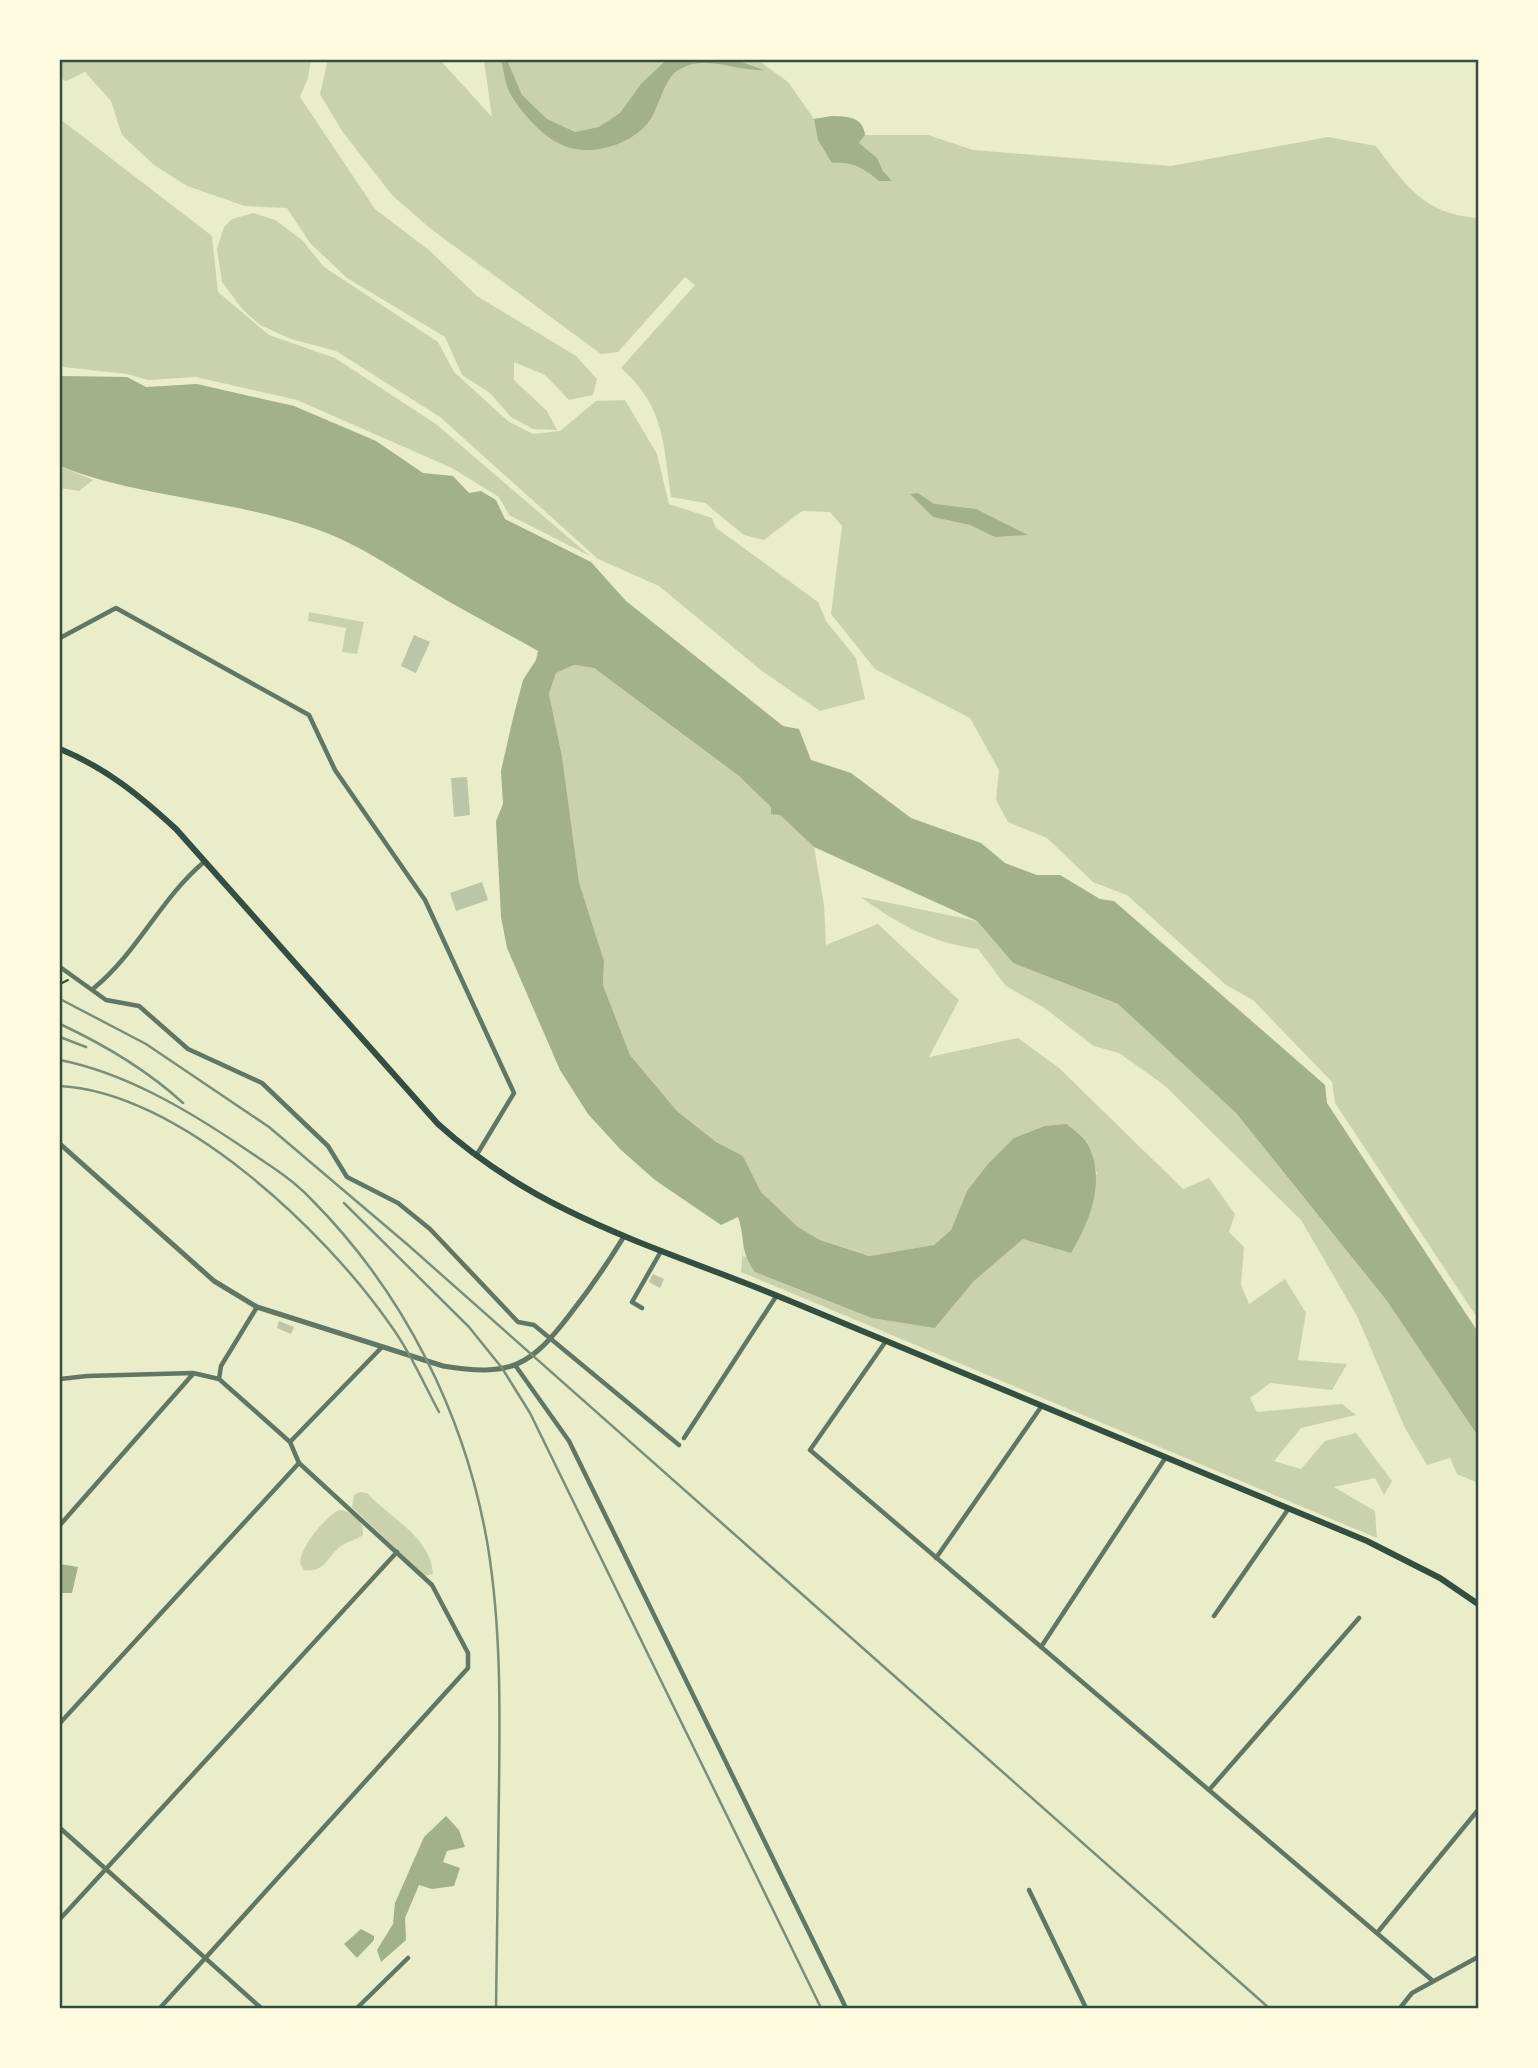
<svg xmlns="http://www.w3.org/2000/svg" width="1538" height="2068" viewBox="0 0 1538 2068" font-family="'Sofia Sans Condensed',sans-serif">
	<rect width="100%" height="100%" fill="#e9edc9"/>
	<path fill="#cad2ad" d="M60 60H311L308 78 300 97 375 209 430 251 477 296 576 356 597 379 593 395 569 400 545 375 514 362V380L547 411 557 430 533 429 511 417 490 393 462 375 445 337 347 278 310 243 287 208 245 206 187 186 154 165 122 135 111 101 85 72 66 81 60 78Z
		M328 60H440L492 117 484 60H758L788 82 814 119C832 116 862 110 865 135H928L973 150 1171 166 1328 137 1376 146C1406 186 1424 214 1478 218V1319L1335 1103 1332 1082 1253 1000 1226 985 1127 895 1093 882 1047 838 1008 822 996 800 999 770 970 718 875 669 831 614 842 526 830 512 802 511 764 540 744 535 705 503 671 497C663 443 665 407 621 368L695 285 685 277 618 352 601 354 431 229 392 195 342 131 320 94Z
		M60 119 212 236 218 292 269 335 335 358 436 424 590 556 509 515 499 497 452 468 297 400 196 377 148 380 127 374 63 367 60 364Z
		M253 213 275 220 302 240 324 267 438 342 454 372 508 421 533 434 560 431 596 401 625 400 657 454 669 504 712 518 716 528 818 602 826 621 856 658 865 699 820 711 762 671 659 586 598 559 440 417 336 351 291 339 260 325 243 310 222 282 217 249 224 227 232 219Z
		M60 466 93 480 79 491 60 488Z
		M309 612 364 622 357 654 342 652 346 628 308 621Z
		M574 665 594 668 739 776 814 847 824 905 826 945 878 924 959 1000 929 1057 1018 1038 1059 1068 1183 1189 1209 1178 1235 1214 1229 1232 1244 1247 1241 1285 1249 1304 1285 1279 1306 1313 1298 1360 1347 1364 1332 1390 1270 1383 1250 1398 1257 1412 1342 1404 1356 1415 1301 1428 1274 1461 1301 1469 1325 1441 1356 1433 1392 1481 1384 1495 1375 1478 1334 1487 1375 1511 1377 1538 741 1272 744 1234 743 1256 935 1328 974 1281 1097 1174 1087 1142 1067 1124 967 1191 951 1230 934 1245 869 1256 820 1240 798 1227 761 1192 743 1156 716 1142 677 1111 630 1055 603 985 604 961 579 882 562 756 549 694 556 673Z
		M861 897 977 921 1013 963 1118 1004 1236 1113 1387 1301 1477 1431 1478 1483 1457 1474 1450 1458 1427 1465 1405 1428 1357 1316 1301 1220 1164 1085 1119 1053 1094 1046 1043 1007 1006 986 978 949C933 943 897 924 861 897Z
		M360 1492 367 1493C390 1518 431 1537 433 1574L425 1576 352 1507 354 1495Z
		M339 1510C353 1511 364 1520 363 1535 356 1540 348 1541 341 1546 327 1556 326 1573 304 1570L300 1563C301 1546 324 1518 339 1510Z"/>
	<path fill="#a3b18a" d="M501 60H507L522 95 547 119 575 132 599 127 620 113 641 84 665 61 736 60 764 70C738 72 705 54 680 69 662 79 660 109 647 124 628 146 588 158 560 144 542 136 521 112 511 95 505 85 504 71 501 60Z
		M832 116C847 117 863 116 865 135L859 143 877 158 883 171 892 181H879C864 168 852 161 832 163L818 140 814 119Z
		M60 376 127 377 146 387 197 384 294 406 376 441 423 473 453 476 469 493 481 491 496 500 505 519 591 562 626 601 783 726 799 729 811 760 851 773 911 818 981 843 1005 863 1037 875H1060L1100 899 1114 901 1325 1085 1327 1103 1478 1332V1436L1387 1301 1236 1113 1118 1004 1013 963 977 921 814 847 780 815 771 814V807L739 776 594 668 574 665 556 673 549 694 562 756 579 882 604 961 603 985 630 1055 677 1111 716 1142 743 1156 761 1192 798 1227 820 1240 869 1256 934 1245 951 1230 967 1191 988 1164 1014 1138 1045 1126 1067 1124C1073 1130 1083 1136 1087 1143 1107 1179 1090 1221 1071 1253L1023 1239 974 1281 935 1328 872 1318 755 1272C739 1250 746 1241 738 1217L721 1225 655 1180 621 1150 588 1114 560 1070 507 948 501 917 496 821 503 804 501 771 513 718 523 680 536 660 538 651C501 630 462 610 426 588 389 566 355 542 313 528 231 499 140 498 60 466Z
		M918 493 934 504 976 509 1028 535 995 537 970 525 933 517 910 494Z
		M60 1564 78 1567 72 1593H60Z
		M446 1816 459 1830 465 1847 447 1851 443 1862 460 1868 454 1886 432 1889 419 1885 405 1918 406 1940 381 1962 377 1950 393 1924 395 1903 424 1837Z
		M361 1929 374 1936V1940L357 1958 344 1944Z"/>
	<path fill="#bcc5a7" d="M414 635 430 642 416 673 401 666Z
		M467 777 470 815 454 817 451 778Z
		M482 882 488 900 456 911 450 893Z
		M653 1274 664 1279 660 1288 649 1282Z
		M279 1321 294 1327 291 1334 277 1328Z"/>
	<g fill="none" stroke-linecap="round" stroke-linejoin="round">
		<path stroke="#344e41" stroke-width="2" d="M60 984 68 980"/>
		<path stroke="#617663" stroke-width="4.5" d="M60 638 116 608 309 715 335 770 425 900 514 1093 476 1156
			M60 967 106 1000 139 1006 188 1049 262 1083 328 1146 347 1177 398 1203 430 1229 518 1322 534 1325 679 1445
			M94 988C137 953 161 898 204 862
			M642 1308 632 1302 660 1253
			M886 1341 810 1450 1433 1981
			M515 1365 569 1441 846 2008
			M60 1379 87 1376 193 1373 219 1379 290 1442 299 1463 432 1585 468 1653V1668L160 2008
			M219 1379 221 1366 257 1307
			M684 1438 777 1295
			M290 1442 382 1347
			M60 1525 193 1374
			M936 1558 1041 1407
			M1214 1616 1289 1508
			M1041 1647 1166 1457
			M60 1723 299 1463
			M1209 1790 1359 1618
			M60 1828 261 2008
			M1029 1890 1086 2008
			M60 1919 397 1552
			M1377 1933 1478 1810
			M357 2008 408 1958
			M1400 2008 1412 1993 1478 1957"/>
		<path stroke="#617663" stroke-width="5" d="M60 1144 214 1281 257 1307 443 1366C511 1377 530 1367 571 1313 590 1289 607 1264 623 1238"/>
		<path stroke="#344e41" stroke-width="6" d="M60 749C106 768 139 795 176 829L438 1124C543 1219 663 1248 790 1301 983 1381 1175 1461 1367 1541L1440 1578 1478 1604"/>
		<path stroke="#7c8e77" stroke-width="2.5" d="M60 999 146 1044 269 1127 408 1245 1269 2008
			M60 1024C105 1045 146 1069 183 1103
			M60 1037 86 1047
			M60 1060C125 1073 186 1109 241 1146 264 1162 290 1177 310 1198 404 1292 466 1416 488 1547 501 1628 500 1708 499 1789 498 1862 497 1935 496 2008
			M60 1086C179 1092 324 1230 389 1323 409 1350 423 1382 439 1412
			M344 1203 469 1327 502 1368 530 1413 821 2008"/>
	</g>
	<rect width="1538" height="2068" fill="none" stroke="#fefae0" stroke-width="122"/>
	<rect x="61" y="61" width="1416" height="1946" fill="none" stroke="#344e41" stroke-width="2.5"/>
</svg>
